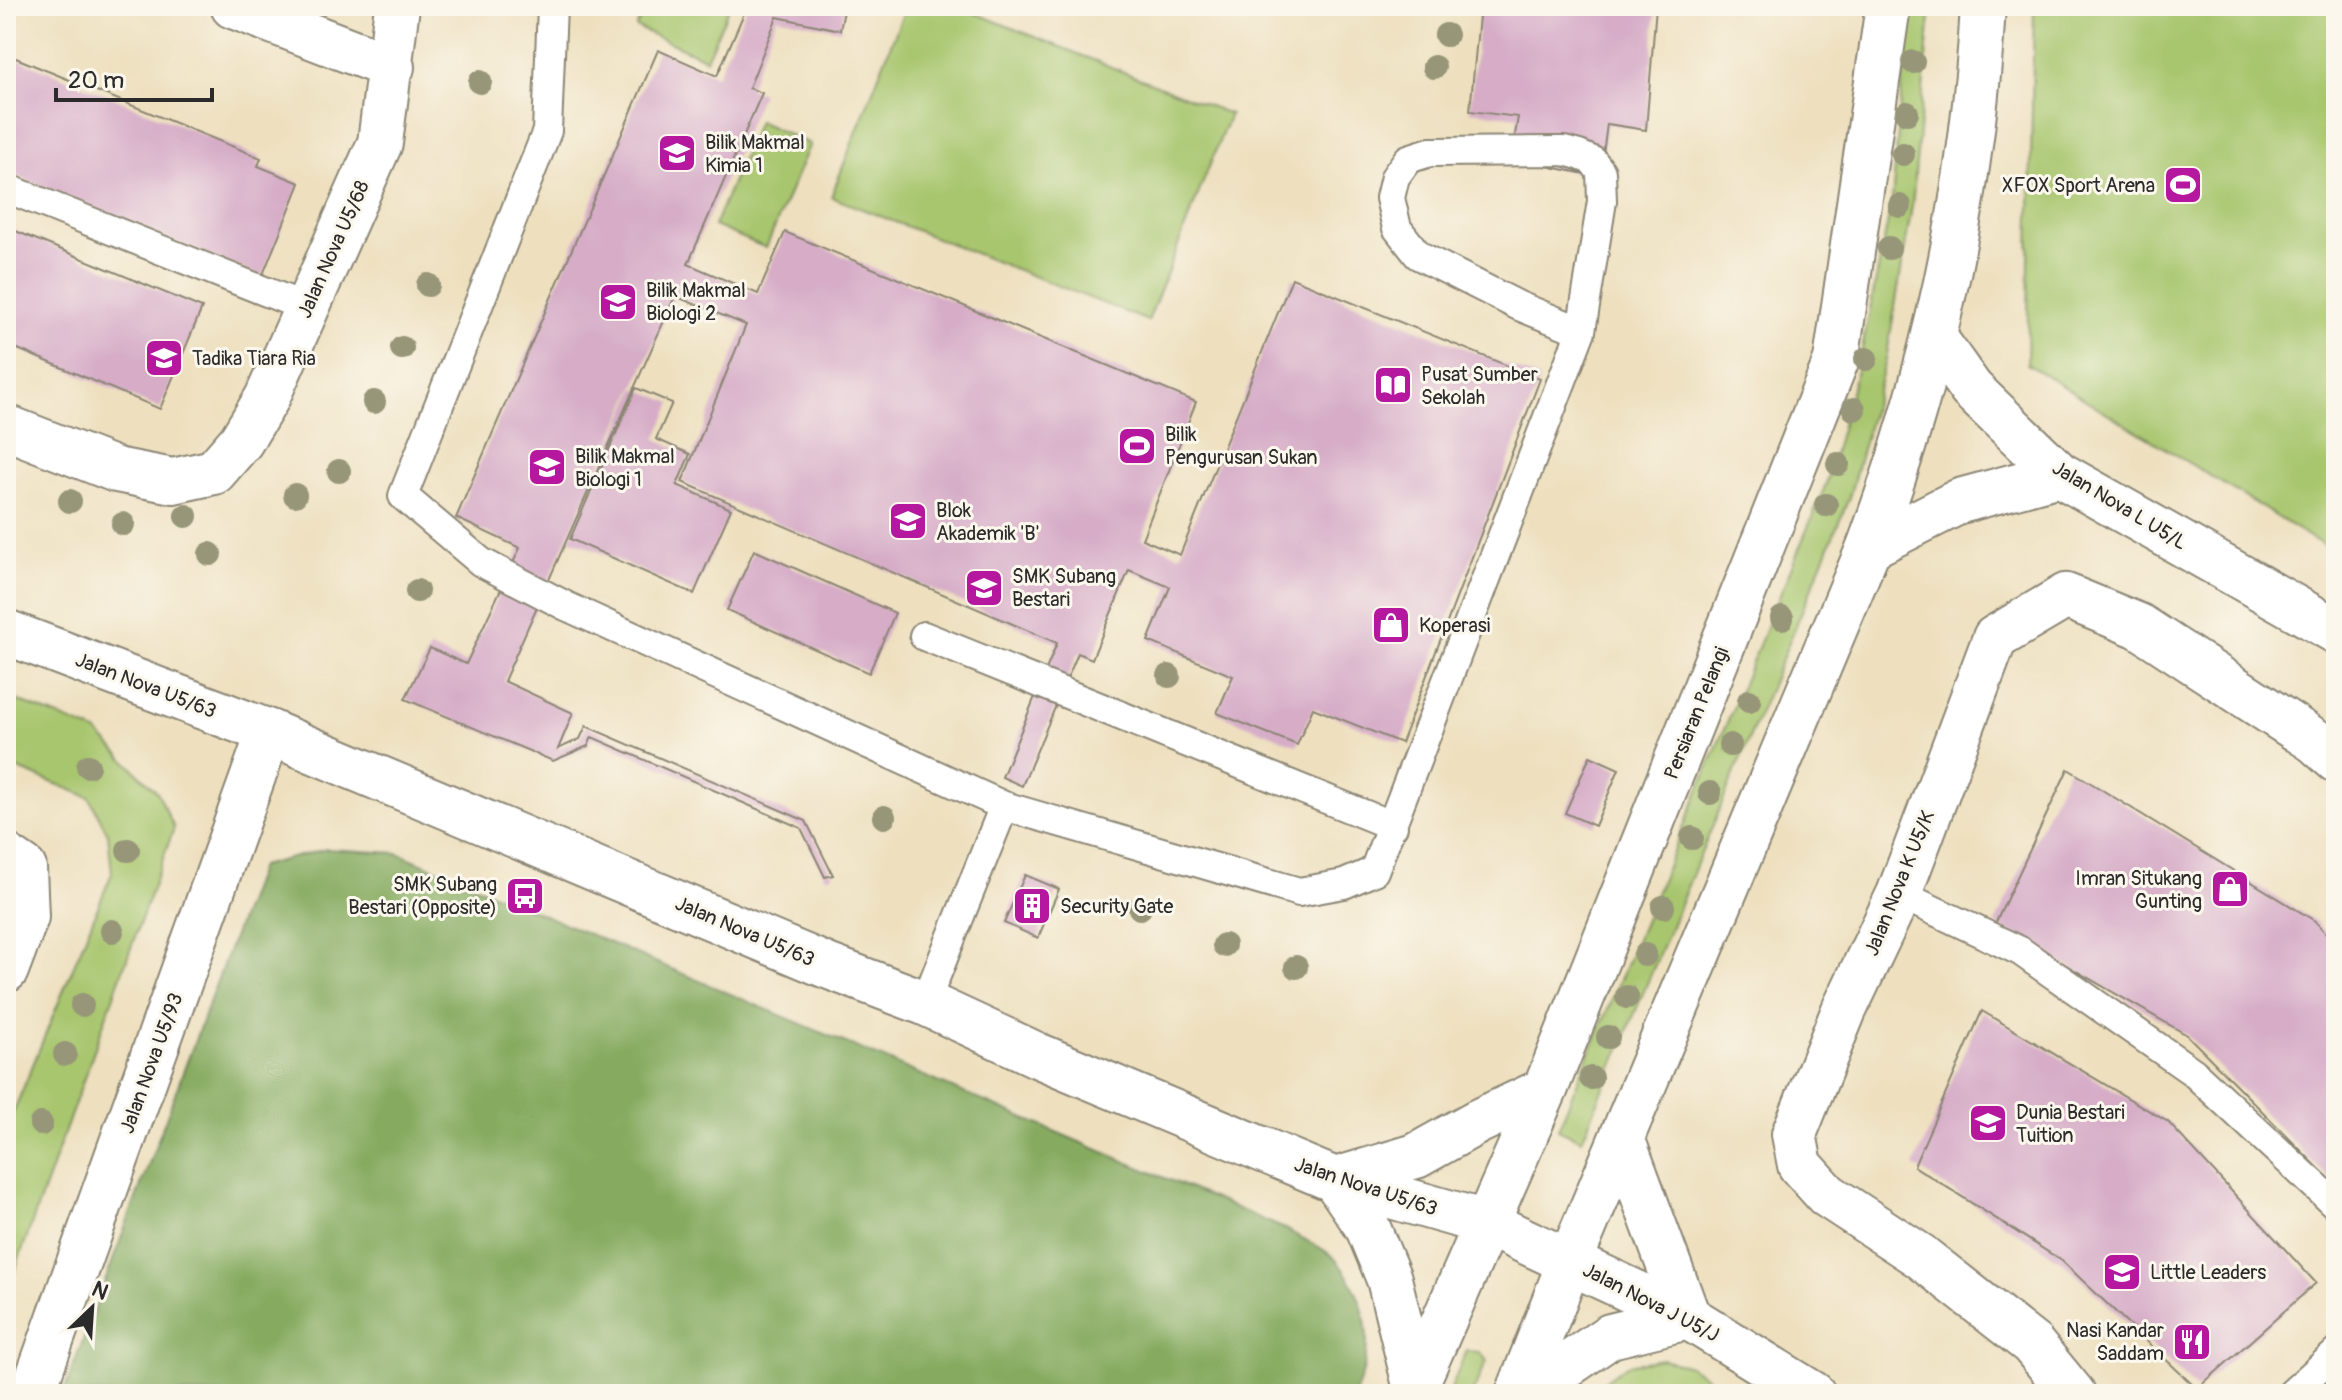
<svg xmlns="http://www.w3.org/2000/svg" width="2342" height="1400" viewBox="0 0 2342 1400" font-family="Pangolin,sans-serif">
	<rect width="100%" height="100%" fill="#fbf7ec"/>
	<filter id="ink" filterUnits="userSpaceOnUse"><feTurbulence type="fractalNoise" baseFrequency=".0125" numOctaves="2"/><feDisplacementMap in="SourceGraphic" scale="16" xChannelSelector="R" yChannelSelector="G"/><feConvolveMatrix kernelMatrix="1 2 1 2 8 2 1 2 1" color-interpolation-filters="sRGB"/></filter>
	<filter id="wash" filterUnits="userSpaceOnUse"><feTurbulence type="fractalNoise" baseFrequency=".006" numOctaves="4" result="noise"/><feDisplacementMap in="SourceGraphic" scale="32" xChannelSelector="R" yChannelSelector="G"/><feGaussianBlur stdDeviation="1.8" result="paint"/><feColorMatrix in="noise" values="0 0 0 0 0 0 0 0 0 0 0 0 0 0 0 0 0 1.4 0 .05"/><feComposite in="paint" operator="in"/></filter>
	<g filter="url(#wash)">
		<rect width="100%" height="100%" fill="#eee0bf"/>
		<path fill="#a8c66e" stroke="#6a784c" stroke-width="2" d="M646 6H730L706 59 636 27Z
			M906 6H957L1230 114 1148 321 831 197Z
			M1909 6H1931L1912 206 1886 360 1849 498 1582 1140 1558 1129 1826 484 1861 354 1892 201Z
			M2034 6H2336V553L2027 364Z
			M758 121 810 144 766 248 714 226Z
			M6 696 97 732 158 793 174 828 6 1295V1130L112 873 108 834 89 797 6 764Z
			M1466 1351 1480 1352 1487 1361 1472 1394H1449Z
			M1662 1359 1690 1366 1732 1394H1586L1627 1365Z"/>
		<path fill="#86ab61" stroke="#586b46" stroke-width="2" d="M326 849 398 853 1285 1229C1300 1238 1326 1248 1337 1261 1369 1301 1376 1348 1355 1394H63L260 866Z"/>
		<g id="blocks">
			<path fill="#d6acc7" d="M747 6H845L840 30 777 17 749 88 762 93 688 264 758 294 785 232 1196 402 1142 539 1180 555 1292 278 1540 379 1401 743 1313 708 1297 745 1217 713 1233 676 1148 641 1170 587 1129 570 1092 659 1078 653 1022 786 1002 777 1057 643 682 482 746 325 675 296 504 681 573 713 558 749 580 739 586 726 806 821 833 875 825 877 801 828 592 737 588 746 553 761 405 699 430 648 466 664 520 548 456 518 658 50 717 76Z
				M1480 6H1656L1646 130 1607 124 1600 177 1511 159 1518 117 1470 111Z
				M6 54 261 158 258 166 300 183 262 277 6 172Z
				M6 227 202 308 160 409 6 344Z
				M636 388 672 403 656 439 690 454 677 485 731 509 694 594 570 539Z
				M754 550 895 613 869 673 727 610Z
				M1590 756 1619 769 1595 826 1565 813Z
				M2068 769 2315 921 2336 944V1186L2187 1035 1995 924Z
				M1025 875 1059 889 1038 938 1004 923Z
				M1982 1011 2168 1122 2316 1283 2197 1389 2062 1261 1914 1166Z"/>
		</g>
	</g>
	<g filter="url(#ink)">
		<use href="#blocks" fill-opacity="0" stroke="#8c8675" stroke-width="2"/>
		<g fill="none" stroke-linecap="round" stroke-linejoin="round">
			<g stroke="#8c8675" stroke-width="32">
				<path id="service" d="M552 6 547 131 403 496 481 562 566 606 1004 806 1299 892 1344 884 1374 871 1581 331 1602 201 1601 172 1593 161 1579 155 1564 151 1430 152 1408 159 1395 177 1390 198 1397 228 1418 255 1519 306 1581 331
					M6 188 307 308
					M924 636 1393 826
					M1899 894 2020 951 2193 1072 2336 1205
					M925 1003 1004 806
					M2291 1394 2336 1353"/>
			</g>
			<g stroke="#8c8675" stroke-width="48">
				<path id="minor" d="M233 6 392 67
					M1936 340 1971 389 2059 474 2336 631
					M6 427 116 470 173 481 214 472 241 441 267 398 380 143 397 6
					M1869 547 1960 501 2059 474
					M6 856 24 868 26 917 6 970
					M1486 1223 1688 1317 1813 1394
					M32 1394 269 732
					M2073 1394 2032 1344 1920 1256 1827 1195 1800 1165 1794 1134 1844 1010 1899 894 1995 638 2066 596 2139 626 2315 741 2336 760"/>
			</g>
			<g stroke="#8c8675" stroke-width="48">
				<path id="tertiary" d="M6 632 269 732 827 966 925 1003 1037 1055 1335 1180 1486 1223
					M1335 1180 1416 1156 1477 1122 1545 1090
					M1335 1180 1368 1228 1389 1279 1415 1385
					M1412 1394 1545 1090 1836 361 1888 6
					M1518 1394 1570 1261 1869 547C1934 371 1973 194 1983 6
					M1525 1394 1610 1336 1688 1317 1623 1141"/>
			</g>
			<use href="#service" stroke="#fff" stroke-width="28"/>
			<use href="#minor" stroke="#fff" stroke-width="44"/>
			<use href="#tertiary" stroke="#fff" stroke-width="44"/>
		</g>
		<g fill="#979679">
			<circle cx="1446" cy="35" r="12"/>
			<circle cx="1913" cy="62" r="12"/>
			<circle cx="1434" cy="67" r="12"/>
			<circle cx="480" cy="82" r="12"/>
			<circle cx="1907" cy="113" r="12"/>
			<circle cx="1903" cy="154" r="12"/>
			<circle cx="1900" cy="206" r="12"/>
			<circle cx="1889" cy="248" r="12"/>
			<circle cx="428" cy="285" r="12"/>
			<circle cx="402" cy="348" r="12"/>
			<circle cx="1866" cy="359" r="12"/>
			<circle cx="374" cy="402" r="12"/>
			<circle cx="1854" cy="409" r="12"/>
			<circle cx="1838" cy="464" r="12"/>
			<circle cx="339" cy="471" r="12"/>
			<circle cx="295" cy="495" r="12"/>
			<circle cx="70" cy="501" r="12"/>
			<circle cx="1826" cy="505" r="12"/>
			<circle cx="186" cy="516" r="12"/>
			<circle cx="123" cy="524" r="12"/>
			<circle cx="210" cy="554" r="12"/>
			<circle cx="417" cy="591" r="12"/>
			<circle cx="1782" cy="618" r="12"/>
			<circle cx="1169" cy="676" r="12"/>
			<circle cx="1749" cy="701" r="12"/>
			<circle cx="1730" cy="745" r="12"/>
			<circle cx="88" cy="766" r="12"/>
			<circle cx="1710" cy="793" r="12"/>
			<circle cx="884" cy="817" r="12"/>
			<circle cx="1692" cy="838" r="12"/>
			<circle cx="128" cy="850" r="12"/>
			<circle cx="1663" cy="907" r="12"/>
			<circle cx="1140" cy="908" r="12"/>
			<circle cx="112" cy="931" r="12"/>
			<circle cx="1224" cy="945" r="12"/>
			<circle cx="1645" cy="955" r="12"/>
			<circle cx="1296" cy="967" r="12"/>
			<circle cx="1627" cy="997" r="12"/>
			<circle cx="82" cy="1005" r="12"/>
			<circle cx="1608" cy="1037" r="12"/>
			<circle cx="65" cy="1054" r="12"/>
			<circle cx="1591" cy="1078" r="12"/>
			<circle cx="41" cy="1124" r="12"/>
		</g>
	</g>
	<defs>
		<g id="school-square" transform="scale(2)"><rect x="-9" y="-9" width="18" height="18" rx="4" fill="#b5179e" stroke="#fbf7ec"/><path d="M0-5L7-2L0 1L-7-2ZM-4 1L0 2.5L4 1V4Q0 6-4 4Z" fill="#fff"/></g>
		<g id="stadium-square" transform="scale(2)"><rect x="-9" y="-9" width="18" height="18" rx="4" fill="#b5179e" stroke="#fbf7ec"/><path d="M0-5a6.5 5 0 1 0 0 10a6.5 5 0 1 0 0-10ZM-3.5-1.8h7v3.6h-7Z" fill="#fff"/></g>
		<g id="library-square" transform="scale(2)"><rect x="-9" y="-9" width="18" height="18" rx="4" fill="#b5179e" stroke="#fbf7ec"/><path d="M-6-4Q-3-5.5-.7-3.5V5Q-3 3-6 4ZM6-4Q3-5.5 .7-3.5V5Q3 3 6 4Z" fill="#fff"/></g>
		<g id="shop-square" transform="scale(2)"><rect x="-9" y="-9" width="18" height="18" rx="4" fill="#b5179e" stroke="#fbf7ec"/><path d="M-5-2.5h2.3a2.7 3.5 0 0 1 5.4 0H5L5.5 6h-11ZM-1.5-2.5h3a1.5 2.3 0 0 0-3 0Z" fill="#fff"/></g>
		<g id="bus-square" transform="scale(2)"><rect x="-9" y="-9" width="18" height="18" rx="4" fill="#b5179e" stroke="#fbf7ec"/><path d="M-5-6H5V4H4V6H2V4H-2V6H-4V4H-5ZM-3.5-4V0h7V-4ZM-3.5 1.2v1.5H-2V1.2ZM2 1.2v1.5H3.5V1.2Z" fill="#fff"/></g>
		<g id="building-square" transform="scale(2)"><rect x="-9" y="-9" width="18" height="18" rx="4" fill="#b5179e" stroke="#fbf7ec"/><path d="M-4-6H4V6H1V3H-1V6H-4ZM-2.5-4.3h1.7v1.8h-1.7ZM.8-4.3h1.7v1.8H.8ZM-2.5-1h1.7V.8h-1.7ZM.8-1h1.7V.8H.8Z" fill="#fff"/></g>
		<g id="restaurant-square" transform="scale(2)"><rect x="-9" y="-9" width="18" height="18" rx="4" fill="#b5179e" stroke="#fbf7ec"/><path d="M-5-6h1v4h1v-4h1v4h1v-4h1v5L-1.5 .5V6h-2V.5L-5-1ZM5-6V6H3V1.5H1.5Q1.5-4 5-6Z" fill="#fff"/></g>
	</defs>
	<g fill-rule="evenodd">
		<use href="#school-square" x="677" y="153"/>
		<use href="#stadium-square" x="2183" y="185"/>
		<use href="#school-square" x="618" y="302"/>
		<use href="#school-square" x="164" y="358"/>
		<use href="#library-square" x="1393" y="385"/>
		<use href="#stadium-square" x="1137" y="446"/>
		<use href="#school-square" x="547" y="467"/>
		<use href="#school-square" x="908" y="521"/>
		<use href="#school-square" x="984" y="588"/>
		<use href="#shop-square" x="1391" y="625"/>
		<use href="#shop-square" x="2230" y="889"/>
		<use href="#bus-square" x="525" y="896"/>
		<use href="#building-square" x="1032" y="906"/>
		<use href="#school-square" x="1988" y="1123"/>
		<use href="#school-square" x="2122" y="1272"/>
		<use href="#restaurant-square" x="2192" y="1342"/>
	</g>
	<g text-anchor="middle" stroke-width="6" stroke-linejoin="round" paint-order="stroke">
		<g font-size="20" fill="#2b2b2b" stroke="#fbf7ec" text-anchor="start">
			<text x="705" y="149">Bilik Makmal<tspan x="705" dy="23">Kimia 1</tspan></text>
			<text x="2155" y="192" text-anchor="end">XFOX Sport Arena</text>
			<text x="646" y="297">Bilik Makmal<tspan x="646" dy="23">Biologi 2</tspan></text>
			<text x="192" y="365">Tadika Tiara Ria</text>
			<text x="1421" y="381">Pusat Sumber<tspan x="1421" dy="23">Sekolah</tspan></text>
			<text x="1165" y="441">Bilik<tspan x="1165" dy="23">Pengurusan Sukan</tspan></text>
			<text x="575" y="463">Bilik Makmal<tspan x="575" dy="23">Biologi 1</tspan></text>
			<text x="936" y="517">Blok<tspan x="936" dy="23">Akademik 'B'</tspan></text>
			<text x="1012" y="583">SMK Subang<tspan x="1012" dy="23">Bestari</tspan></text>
			<text x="1419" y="632">Koperasi</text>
			<text x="2202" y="885" text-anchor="end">Imran Situkang<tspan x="2202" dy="23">Gunting</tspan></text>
			<text x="497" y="891" text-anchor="end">SMK Subang<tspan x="497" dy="23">Bestari (Opposite)</tspan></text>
			<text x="1060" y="913">Security Gate</text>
			<text x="2016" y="1119">Dunia Bestari<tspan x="2016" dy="23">Tuition</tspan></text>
			<text x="2150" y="1279">Little Leaders</text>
			<text x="2164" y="1337" text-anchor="end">Nasi Kandar<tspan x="2164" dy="23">Saddam</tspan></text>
		</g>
		<g font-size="20" fill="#2b2b2b" stroke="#fbf7ec">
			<text transform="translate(333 249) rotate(-66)" y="7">Jalan Nova U5/68</text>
			<text transform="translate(2120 505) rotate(31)" y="7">Jalan Nova L U5/L</text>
			<text transform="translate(146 685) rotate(21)" y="7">Jalan Nova U5/63</text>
			<text transform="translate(1696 713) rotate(-68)" y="7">Persiaran Pelangi</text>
			<text transform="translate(1899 883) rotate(-68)" y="7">Jalan Nova K U5/K</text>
			<text transform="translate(745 931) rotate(23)" y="7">Jalan Nova U5/63</text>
			<text transform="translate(151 1063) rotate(-70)" y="7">Jalan Nova U5/93</text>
			<text transform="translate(1366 1186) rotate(18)" y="7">Jalan Nova U5/63</text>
			<text transform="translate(1651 1302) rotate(27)" y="7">Jalan Nova J U5/J</text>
		</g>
	</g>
	<rect width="2342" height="1400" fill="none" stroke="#fbf7ec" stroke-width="32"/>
	<g transform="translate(92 1308) rotate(25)" stroke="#fbf7ec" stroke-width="6" paint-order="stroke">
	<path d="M0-6L14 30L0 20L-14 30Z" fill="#2b2b2b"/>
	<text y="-12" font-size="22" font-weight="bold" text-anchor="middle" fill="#2b2b2b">N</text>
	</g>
	<path d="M56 88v12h156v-12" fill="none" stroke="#2b2b2b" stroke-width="4"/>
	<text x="68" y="88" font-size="24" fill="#2b2b2b" stroke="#fbf7ec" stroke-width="6" paint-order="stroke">20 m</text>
</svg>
